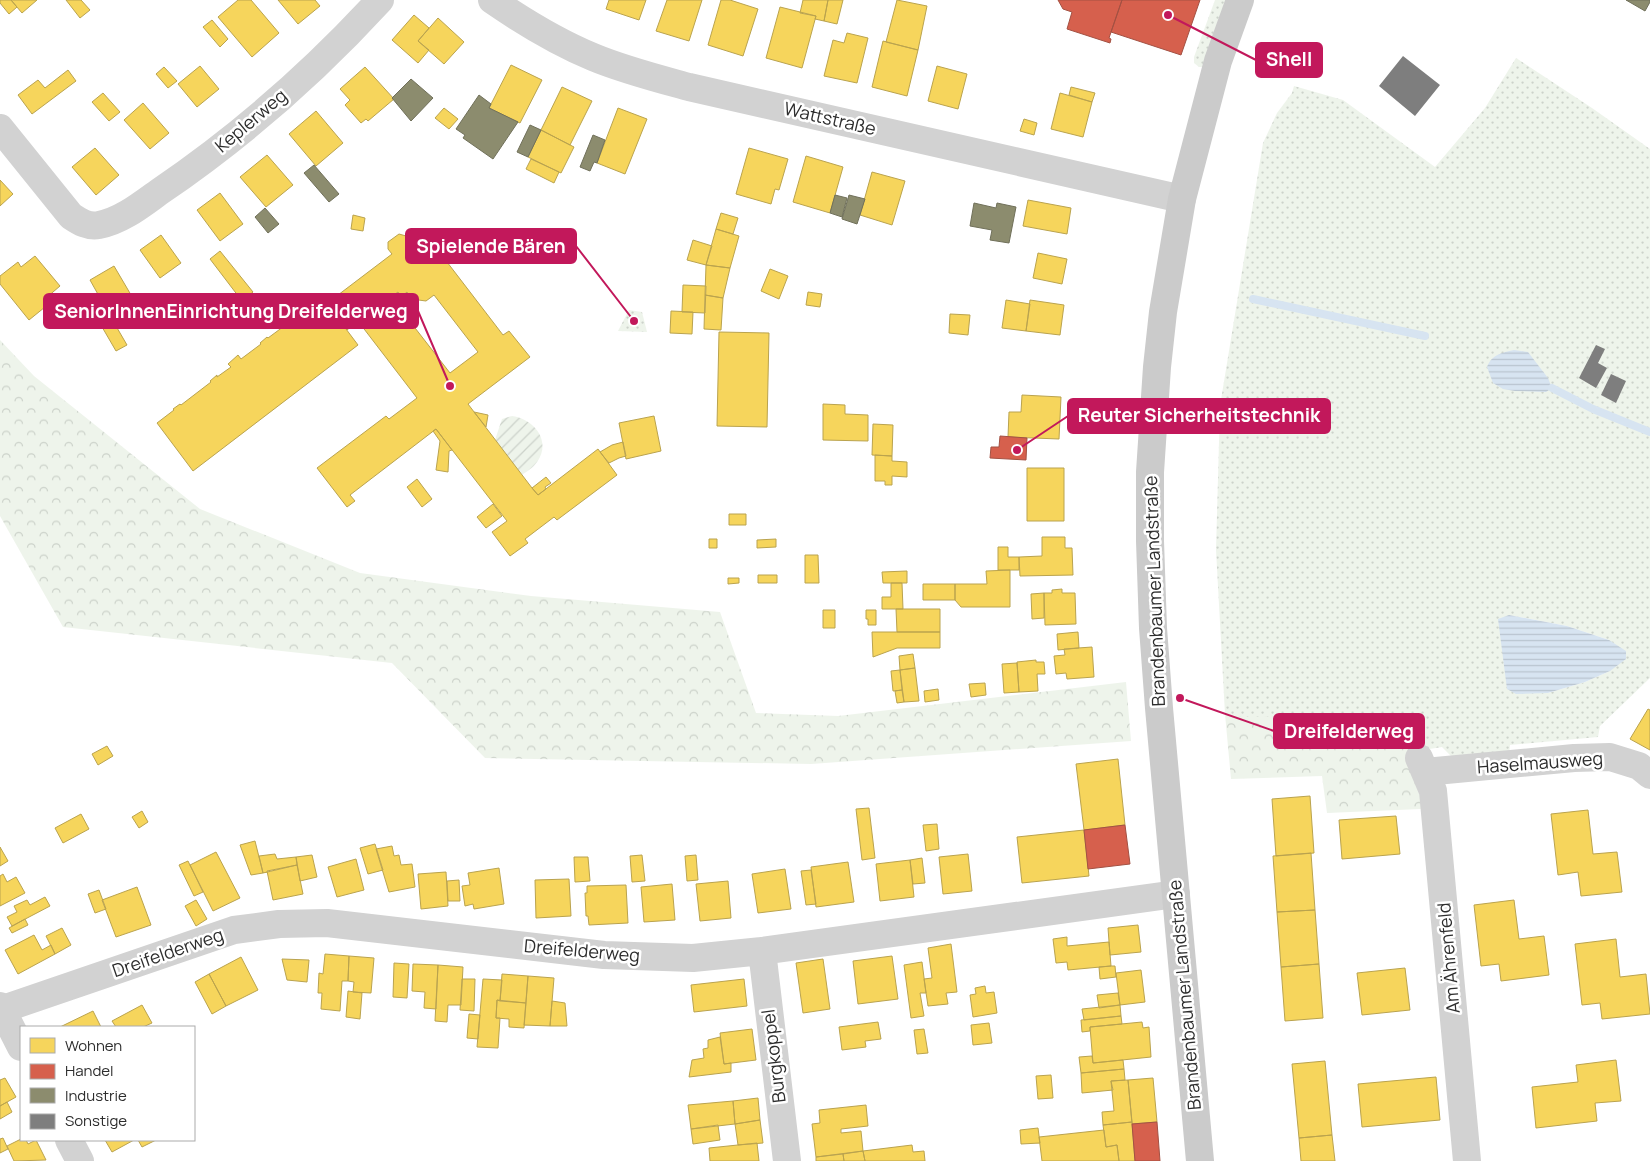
<svg xmlns="http://www.w3.org/2000/svg" width="1650" height="1161" viewBox="0 0 1650 1161" font-family="Manrope,sans-serif">
	<defs>
		<pattern id="grass-dots" width="8" height="8" patternUnits="userSpaceOnUse" patternTransform="scale(1.25)"><rect width="8" height="8" fill="#eef4eb"/><path d="M2 2h.1M6 6h.1" fill="none" stroke="#ccd2ca" stroke-width="1.8" stroke-linecap="round"/></pattern>
		<pattern id="forest-crowns" width="20" height="18" patternUnits="userSpaceOnUse" patternTransform="scale(1.25)"><rect width="20" height="18" fill="#eef4eb"/><path d="M2 6a3 3 0 1 1 6 0M12 15a3 3 0 1 1 6 0" fill="none" stroke="#ccd2ca"/></pattern>
		<pattern id="garden-furrows" width="10" height="10" patternUnits="userSpaceOnUse" patternTransform="scale(1.25)"><rect width="10" height="10" fill="#eef4eb"/><path d="M-1 1l2-2M0 10L10 0M9 11l2-2" fill="none" stroke="#ccd2ca"/></pattern>
		<pattern id="water-rules" width="6" height="5" patternUnits="userSpaceOnUse" patternTransform="scale(1.25)"><rect width="6" height="5" fill="#d7e4f1"/><path d="M0 2.5h6" fill="none" stroke="#b9c4cf"/></pattern>
	</defs>
	<rect width="100%" height="100%" fill="#fff"/>
	<path fill="url(#grass-dots)" fill-rule="evenodd" d="M1215 0H1227L1202 67H1199L1194 63V57Z
		M1516 58 1592 108 1650 149V678L1600 726 1598 737 1510 745 1509 756 1455 760 1442 747 1423 750 1225 714 1216 550 1220 406 1263 143 1277 113 1292 93 1294 86 1343 100 1435 167 1485 108ZM1509 615 1567 626 1609 640 1610 671 1585 682 1548 693Z
		M629 310 642 312 647 332 618 331Z"/>
	<path fill="url(#forest-crowns)" d="M0 340 34 376 200 509 360 573 531 596 720 612 756 713 838 716 1126 682 1131 741 811 764 485 758 392 663 63 627 0 516Z
		M1225 714C1255 720 1286 715 1317 716 1349 718 1392 739 1423 750L1421 809 1327 813 1322 776 1231 779Z"/>
	<path fill="url(#garden-furrows)" d="M512 416C534 419 552 441 537 462 533 468 527 471 522 475L495 440 502 419Z"/>
	<path fill="url(#water-rules)" d="M1514 350 1528 352 1548 378 1552 388 1546 392 1515 391 1503 389 1493 383 1487 367C1492 354 1502 353 1514 350Z
		M1509 615 1567 626 1609 640 1626 651V659L1610 671 1585 682 1548 693 1516 694 1507 689 1498 619Z"/>
	<path fill="#f6d55c" stroke="#baa34e" fill-rule="evenodd" d="M0 0H11L17 7 9 14 0 3Z
		M11 0H37L22 13Z
		M66 0H81L90 10 80 18Z
		M238 0H251L279 33 252 57 218 17Z
		M278 0H315L320 6 298 24Z
		M609 0H646L639 20 606 9Z
		M667 0H702L689 41 656 31Z
		M721 0H730L758 9 743 56 708 45Z
		M803 0H828L824 21 815 19 816 16 800 13Z
		M828 0H843L837 24 824 21Z
		M897 0 927 6 918 50 886 42Z
		M780 7 816 16 802 68 766 58Z
		M414 15 429 28 418 41 429 50 418 63 392 40Z
		M438 18 464 42 444 64 418 41Z
		M212 20 228 39 220 47 203 27Z
		M847 33 868 38 857 83 824 76 833 40 844 43Z
		M883 41 918 50 907 96 872 87Z
		M511 65 542 80 520 123 489 108Z
		M200 66 219 89 197 107 178 84Z
		M937 66 967 74 958 109 928 101Z
		M164 67 177 81 168 88 156 74Z
		M365 67 394 99 368 121 366 119 361 123 345 105 350 100 340 89Z
		M68 70 76 81 32 114 18 95 38 80 45 88Z
		M562 87 592 101 570 145 541 130Z
		M1071 87 1095 93 1092 102 1069 95Z
		M103 93 120 112 109 121 92 102Z
		M1060 93 1092 102 1083 137 1051 129Z
		M143 103 169 133 150 149 124 120Z
		M444 108 458 119 449 129 435 118Z
		M618 108 647 119 625 174 597 163Z
		M316 111 343 143 316 166 289 134Z
		M1024 119 1037 123 1034 135 1020 131Z
		M541 130 574 147 561 173 528 157Z
		M95 148 119 175 96 195 72 167Z
		M749 148 788 159 779 190 775 189 771 204 736 194Z
		M267 155 293 185 266 207 240 177Z
		M806 156 843 167 830 213 793 202Z
		M531 159 559 172 554 183 526 169Z
		M872 172 905 181 892 225 860 215Z
		M0 180 13 194 0 206Z
		M220 193 243 224 220 241 197 210Z
		M1028 200 1071 208 1067 234 1023 226Z
		M721 213 738 218 733 234 716 229Z
		M353 215 365 218 363 231 351 229Z
		M716 229 739 236 730 268 706 265Z
		M424 232 503 335 509 331 530 357 468 404 532 488 538 495 598 449 617 475 557 520 554 517 525 539 528 543 510 556 492 532 507 521 436 429 350 495 355 501 347 507 317 468 386 416 389 419 417 398 338 295 392 254 388 249V242L399 234 406 236 410 242ZM398 292 401 297 407 292 411 299 426 301 434 295 478 352 450 373 391 297Z
		M161 235 181 263 160 278 140 250Z
		M693 240 712 246 706 265 687 260Z
		M220 251 253 292 242 301 210 259Z
		M1038 253 1067 259 1062 284 1033 278Z
		M35 256 60 286 46 298 50 303 29 320 0 284V276L18 262 21 267Z
		M706 265 730 268 723 298 705 295Z
		M114 266 134 300 109 314 90 280Z
		M770 269 788 276 779 299 761 291Z
		M683 285 706 286 705 313 682 312Z
		M808 292 822 294 820 307 806 305Z
		M705 295 723 298 721 330 704 329Z
		M322 297 358 345 193 471 157 423 174 410 173 409 180 404 181 405 211 382 210 381 217 375V377L231 367 228 364 238 355 241 359 261 344 260 343 267 337 268 338 295 318 308 306 309 307Z
		M340 297 358 321 347 330 328 306Z
		M1006 300 1030 304 1026 331 1002 328Z
		M1030 300 1064 305 1060 335 1026 331Z
		M102 302 127 345 116 351 91 308Z
		M671 311 693 312 692 334 670 333Z
		M950 314 970 315 968 335 949 333Z
		M719 332 769 333 767 427 717 426Z
		M1022 395 1061 397 1059 439 1008 437 1009 412H1021Z
		M823 404 845 405V414L868 415V441L823 440Z
		M474 412 488 415 486 427Z
		M654 416 661 451 626 459 619 423Z
		M873 424 893 425 892 456 872 455Z
		M436 429 452 450 449 451 448 472 436 470 440 441 433 431Z
		M623 442 626 456 619 458 609 463 600 452 612 445Z
		M875 455 892 456V461L907 462V477L892 476V485H885V481H875Z
		M1027 468H1064V521H1027Z
		M546 477 551 483 545 487 546 489 538 495 532 488Z
		M417 479 432 499 422 507 407 487Z
		M493 504 502 516 486 528 477 517Z
		M729 514H746V525H729Z
		M1042 537H1065V548H1072L1073 575 1020 576 1019 557 1042 556Z
		M709 539H717V548H709Z
		M776 539V547L757 548V540Z
		M998 547H1008V557H1019V570H998Z
		M805 555H818L819 583H805Z
		M1010 570V607H961L955 600V584H987L986 571Z
		M907 571V583H883L882 572Z
		M758 575H777V583H758Z
		M728 578H739V583L728 584Z
		M891 583H902L903 609H882V597H891Z
		M923 584H955V600H923Z
		M1062 589V593H1075L1076 624 1045 625 1044 593H1052V590Z
		M1044 593V618L1032 619 1031 594Z
		M896 609H940V632H897Z
		M823 610H835V628H823Z
		M866 610H876V625H868V619H866Z
		M872 632H940V648H897L873 657Z
		M1078 632 1079 648 1058 650 1057 634Z
		M1092 647 1094 677 1067 679 1066 673 1056 674 1054 656 1065 655 1064 649Z
		M913 654 915 668 900 670 899 656Z
		M1036 660V662H1044L1045 674H1037L1038 691 1019 692 1017 662Z
		M1017 663 1019 692 1004 693 1002 664Z
		M915 668 919 701 904 702 900 670Z
		M900 670 902 690 893 691 891 671Z
		M985 683 986 695 971 697 969 684Z
		M938 689 939 700 925 702 924 691Z
		M902 690 904 702 897 703 895 691Z
		M1648 709 1650 710V750L1630 739Z
		M107 746 113 756 98 765 92 754Z
		M1118 759 1125 825 1084 830 1076 764Z
		M1310 796 1314 853 1276 856 1272 799Z
		M869 808 875 858 862 860 856 809Z
		M1588 810 1593 854 1617 852 1622 892 1581 896 1578 872 1558 875 1551 814Z
		M142 811 148 822 139 828 132 817Z
		M81 814 89 829 63 843 55 828Z
		M1396 816 1400 854 1342 859 1339 820Z
		M937 824 939 849 926 851 923 825Z
		M1084 830 1089 876 1022 883 1017 837Z
		M255 841 263 873 251 875 240 845Z
		M375 844 383 870 368 874 360 848Z
		M392 846 394 856 399 855 401 865 412 864 415 887 389 892 376 849Z
		M0 847 8 861 0 866Z
		M216 852 240 898 213 911 190 865Z
		M1311 853 1315 910 1277 912 1273 856Z
		M275 854 277 859 296 857 297 865 263 873 259 856Z
		M968 854 972 891 943 894 939 857Z
		M312 855 317 877 300 881 296 857Z
		M642 855 645 881 632 882 630 856Z
		M696 855 698 880 687 881 685 856Z
		M574 857H588L590 881 575 882Z
		M922 858 925 883 913 884 910 860Z
		M356 859 364 890 337 897 328 867Z
		M910 860 914 897 880 901 876 864Z
		M188 861 203 892 194 896 179 865Z
		M848 862 854 902 816 907 811 867Z
		M297 865 303 894 273 900 267 871Z
		M499 868 504 904 474 909 473 904 465 906 462 886 470 885 468 873Z
		M785 869 791 909 758 913 752 874Z
		M811 870 816 904 806 905 801 871Z
		M446 872 448 906 421 909 418 874Z
		M3 874 7 882 16 877 25 893 0 906V876Z
		M569 879 571 916 536 918 535 880Z
		M459 880 460 901H448L447 881Z
		M728 881 731 918 700 921 696 884Z
		M672 884 675 920 644 922 641 887Z
		M626 885 628 923 589 925 588 916H586L585 893H587V886Z
		M137 887 151 925 116 937 102 900Z
		M99 890 106 909 95 913 88 894Z
		M45 897 50 906 12 926 7 917 17 912 14 906 27 900 30 905Z
		M196 900 207 919 196 926 185 906Z
		M1514 900 1519 939 1544 936 1549 975 1501 981 1499 964 1481 966 1474 905Z
		M1315 910 1319 964 1281 967 1277 912Z
		M25 919 28 925 12 933 9 928Z
		M1138 925 1141 952 1110 955 1108 928Z
		M62 928 71 945 55 954 46 936Z
		M34 935 42 950 51 945 55 954 18 974 5 950Z
		M1067 937V946L1109 942 1111 966 1068 970 1067 962 1056 963 1053 939Z
		M1616 939 1620 977 1646 974 1650 1014 1602 1019 1600 1003 1582 1005 1575 944Z
		M951 944 957 992 946 993 948 1004 928 1006 924 979 932 978 928 948Z
		M325 954 349 956 348 981H342L340 1011 321 1009 322 993H318L319 973 323 974Z
		M349 956 374 958 371 993 353 992 354 982 348 981Z
		M892 956 898 999 858 1004 853 961Z
		M241 957 258 990 226 1006 209 974Z
		M282 959 309 960 307 982 287 980Z
		M823 959 830 1009 803 1013 796 963Z
		M922 962 926 993H920L924 1016 911 1018 904 965Z
		M394 963 409 964 407 998 393 997Z
		M413 964 438 965 436 1009 424 1008 425 992 412 991Z
		M1319 964 1323 1018 1285 1021 1281 967Z
		M438 965 463 967 461 1005H448L447 1022 435 1021Z
		M1111 966H1115L1116 977 1100 979 1099 967Z
		M1405 968 1410 1010 1362 1015 1357 973Z
		M1141 970 1145 1002 1120 1005 1116 973Z
		M209 974 226 1006 212 1014 195 982Z
		M502 974 528 976 526 1003 500 1001Z
		M528 976 554 978 550 1026 524 1025Z
		M462 979H475L474 1011 460 1010Z
		M483 979 502 980 500 1001 497 1000 496 1018H500L498 1048 477 1047Z
		M744 979 747 1006 694 1012 691 985Z
		M985 986 986 993 994 992 997 1013 973 1017 970 995 976 994 975 988Z
		M348 991 362 993 360 1019 346 1017Z
		M1118 993 1120 1005 1099 1008 1097 995Z
		M497 1000 526 1003 524 1028 509 1027V1019L496 1018Z
		M552 1001 565 1003 567 1026H550Z
		M142 1005 152 1023 143 1027H116L112 1021Z
		M1120 1005 1121 1016 1084 1020 1082 1009Z
		M93 1011 101 1027H60Z
		M469 1014 480 1015 478 1039 467 1038Z
		M1121 1016 1122 1024 1090 1027V1031L1082 1032 1081 1020Z
		M878 1022 881 1039 865 1041 866 1047 842 1050 839 1027Z
		M1142 1022 1143 1028 1149 1027 1151 1057 1093 1063 1090 1027Z
		M989 1023 992 1043 973 1045 971 1025Z
		M752 1029 756 1060 724 1064 720 1033Z
		M924 1029 928 1053 917 1054 914 1030Z
		M720 1037 724 1064 731 1063V1072L689 1077 692 1060 704 1058 703 1049 708 1048V1040Z
		M1092 1056 1093 1063 1123 1060 1124 1069 1081 1073 1079 1057Z
		M1616 1060 1621 1101 1595 1103 1597 1121 1536 1128 1532 1087 1578 1082 1576 1065Z
		M1325 1061 1332 1135 1299 1138 1292 1064Z
		M1124 1069 1125 1080 1111 1081 1113 1090 1082 1093 1081 1073Z
		M1051 1075 1053 1098 1038 1099 1036 1076Z
		M1436 1077 1440 1120 1362 1127 1358 1084Z
		M5 1078 16 1097 0 1106V1080Z
		M1153 1078 1157 1122 1132 1124 1128 1080Z
		M1128 1080 1132 1122 1103 1125 1102 1112 1114 1111 1111 1081Z
		M758 1098 760 1120 735 1124 733 1101Z
		M733 1101 735 1124 691 1129 688 1105Z
		M7 1102 12 1112 0 1119V1106Z
		M866 1105 868 1126 841 1129V1133L861 1131 863 1151 816 1157 812 1124 820 1123 819 1110Z
		M760 1120 763 1143 738 1145 735 1124Z
		M1132 1122 1135 1161H1119L1117 1145 1106 1147 1103 1125Z
		M718 1125 720 1140 693 1144 691 1129Z
		M1038 1128 1040 1143 1021 1144 1020 1130Z
		M1104 1130 1106 1147 1117 1145 1119 1161H1042L1039 1137Z
		M1332 1135 1335 1161H1301L1299 1138Z
		M3 1138 8 1149 0 1153V1139Z
		M21 1139 26 1140 28 1144 36 1140 46 1160 14 1161 7 1146Z
		M105 1140H134L112 1152Z
		M138 1140H156L142 1147Z
		M757 1143 759 1161H710L709 1148Z
		M912 1145 913 1152 924 1151 925 1161H865L863 1151Z
		M863 1151 865 1161H844L843 1154Z
		M843 1154 844 1161H816V1157Z"/>
	<path fill="#d6604d" stroke="#a35143" d="M1058 0H1122L1109 38 1111 39 1110 43 1067 29 1072 12 1063 9Z
		M1122 0H1200L1181 55 1111 32Z
		M1000 436 1027 438 1026 460 990 458 991 447H999Z
		M1125 825 1130 864 1088 869 1084 830Z
		M1157 1122 1160 1161H1135L1132 1124Z"/>
	<path fill="#8c8c6e" stroke="#70705a" d="M1626 0H1650V2L1645 11Z
		M411 79 433 98 411 121 392 98Z
		M479 95 491 104 489 108 518 122 493 159 463 138 465 135 456 129Z
		M530 125 541 130 528 157 517 152Z
		M593 135 605 140 597 163 594 162 590 171 580 167Z
		M314 165 339 194 329 202 304 173Z
		M835 195 847 198 842 217 830 213Z
		M849 195 865 199 857 224 842 219Z
		M974 203 996 208 997 203 1016 207 1009 243 990 240 992 230 970 226Z
		M265 208 279 224 268 233 255 217Z"/>
	<g fill="none" stroke-linecap="round" stroke-linejoin="round">
		<path stroke="#d7e4f1" stroke-width="8" d="M1253 299 1425 336
			M1552 388 1593 409 1650 432"/>
	</g>
	<path fill="#7e7e7e" d="M1403 56 1440 85 1415 116 1379 86Z
		M1596 345 1605 349 1598 363 1607 368 1596 388 1579 378Z
		M1611 374 1626 381 1616 403 1601 395Z"/>
	<g fill="none" stroke-linecap="round" stroke-linejoin="round">
		<path stroke="#d2d2d2" stroke-width="28" d="M492 0C524 22 557 42 593 57 624 70 656 78 689 87L1182 199
			M0 128 71 216C80 222 88 227 99 225 121 221 141 205 159 192 240 137 314 72 380 0
			M1419 758 1433 791 1467 1161
			M1425 772 1574 758 1610 757 1639 766 1650 775
			M762 951 787 1161
			M0 1006 21 1047
			M0 1010 234 930 279 924 327 923 604 955 693 958 762 951 1176 894
			M69 1140 80 1161"/>
		<path stroke="#cbcbcb" stroke-width="28" d="M1200 1161 1159 708 1153 628 1150 541V472L1157 367 1163 312 1182 199 1218 61 1240 0"/>
	</g>
	<g text-anchor="middle" stroke-width="5" stroke-linejoin="round" paint-order="stroke">
		<g font-size="18" fill="#2d2d2d" stroke="#fff">
			<text transform="translate(830 119) rotate(13)" y="6">Wattstraße</text>
			<text transform="translate(251 121) rotate(-40)" y="6">Keplerweg</text>
			<text transform="translate(1155 591) rotate(-92)" y="6">Brandenbaumer Landstraße</text>
			<text transform="translate(1540 763) rotate(-4)" y="6">Haselmausweg</text>
			<text transform="translate(582 951) rotate(5)" y="6">Dreifelderweg</text>
			<text transform="translate(168 953) rotate(-19)" y="6">Dreifelderweg</text>
			<text transform="translate(1449 958) rotate(-95)" y="6">Am Ährenfeld</text>
			<text transform="translate(1185 995) rotate(-95)" y="6">Brandenbaumer Landstraße</text>
			<text transform="translate(774 1056) rotate(-97)" y="6">Burgkoppel</text>
		</g>
	</g>
	<path fill="none" stroke="#c2185b" stroke-width="2" d="M1168 15L1256 60M634 321L576 246M450 386L418 311M1017 450L1068 416M1180 698L1274 731"/>
	<g fill="#c2185b" stroke="#fff" stroke-width="2">
		<circle cx="1168" cy="15" r="5"/>
		<circle cx="634" cy="321" r="5"/>
		<circle cx="450" cy="386" r="5"/>
		<circle cx="1017" cy="450" r="5"/>
		<circle cx="1180" cy="698" r="5"/>
	</g>
	<g fill="#c2185b" stroke="#c2185b" stroke-width="2">
		<rect x="1256" y="43" width="66" height="34" rx="5"/>
		<rect x="406" y="229" width="170" height="34" rx="5"/>
		<rect x="44" y="294" width="374" height="34" rx="5"/>
		<rect x="1068" y="399" width="262" height="34" rx="5"/>
		<rect x="1274" y="714" width="150" height="34" rx="5"/>
	</g>
	<g font-size="19" text-anchor="middle" font-weight="bold" fill="#fff">
		<text x="1289" y="66">Shell</text>
		<text x="491" y="253">Spielende Bären</text>
		<text x="231" y="318">SeniorInnenEinrichtung Dreifelderweg</text>
		<text x="1199" y="422">Reuter Sicherheitstechnik</text>
		<text x="1349" y="738">Dreifelderweg</text>
	</g>
	<rect x="20" y="1026" width="175" height="115" fill="#ffffff" stroke="#ababab"/>
	<rect x="30" y="1038" width="25" height="15" fill="#f6d55c" stroke="#ababab"/>
	<text x="65" y="1051" font-size="15" fill="#2d2d2d">Wohnen</text>
	<rect x="30" y="1064" width="25" height="15" fill="#d6604d" stroke="#ababab"/>
	<text x="65" y="1076" font-size="15" fill="#2d2d2d">Handel</text>
	<rect x="30" y="1088" width="25" height="15" fill="#8c8c6e" stroke="#ababab"/>
	<text x="65" y="1101" font-size="15" fill="#2d2d2d">Industrie</text>
	<rect x="30" y="1114" width="25" height="15" fill="#7e7e7e" stroke="#ababab"/>
	<text x="65" y="1126" font-size="15" fill="#2d2d2d">Sonstige</text>
</svg>
